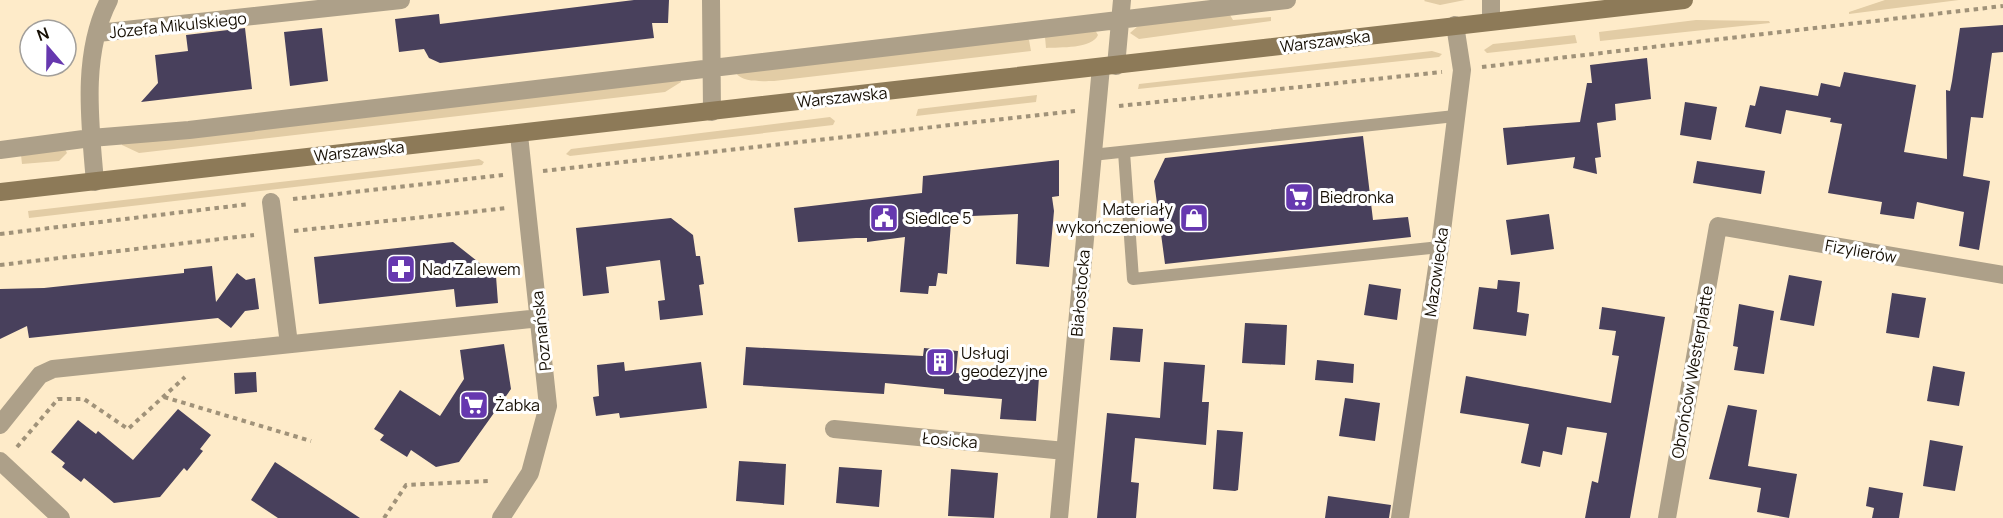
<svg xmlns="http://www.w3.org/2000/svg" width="2003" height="518" viewBox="0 0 2003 518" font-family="Manrope,sans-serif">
	<rect width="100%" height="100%" fill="#feebc9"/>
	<path fill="#e2cca5" d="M1465 0 1440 5 1424 1 1425 0Z
		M1885 0H1959L1849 14V12Z
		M1230 15 1233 20 1271 17V21L1139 39 1130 33 1138 26Z
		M1696 20 1769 21 1770 23 1600 41 1599 32Z
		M1095 30 1098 35C1092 49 1060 47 1046 48L1045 37Z
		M1575 35 1577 43 1487 53 1484 50 1493 44Z
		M1024 37 1029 40 1031 51 774 81C763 81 743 83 736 73Z
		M1432 51 1442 54 1439 57 1138 89 1139 84Z
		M681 79V82L665 92 139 153 122 145V142Z
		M1037 95 1036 102 916 116 918 109Z
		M830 117 835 121 833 125 570 156 566 154 571 149Z
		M64 147 67 153 59 161 22 164 21 155Z
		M479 159 484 162 482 165 29 218 28 211Z"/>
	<path fill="#48405c" d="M634 0H669L668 23H652L654 38 440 63 429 58 424 49 399 52 395 19 439 14 440 24Z
		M2003 25V52L1992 53 1983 118 1971 117 1963 176 1990 181 1979 250 1959 246 1964 212 1917 202 1914 219 1880 214 1882 202 1828 193 1842 124 1830 122 1831 118 1786 110 1781 134 1745 127 1750 105 1755 106 1760 86 1818 96 1821 83 1840 87 1844 72 1916 85 1904 152 1947 159 1946 90 1950 91 1952 81 1960 28Z
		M245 28 252 89 141 102 158 83 155 55 188 51 186 35Z
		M322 28 328 81 290 86 284 32Z
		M1647 58 1651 99 1615 104 1616 120 1597 123 1601 157 1595 158 1597 174 1573 168 1575 157 1507 165 1503 128 1580 122 1587 83H1592L1590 65Z
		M1685 102 1717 107 1711 140 1680 135Z
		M1363 136 1373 220 1408 217 1411 237 1165 264 1154 181 1165 158Z
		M1059 160V196L1052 197 1054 211 1049 267 1016 264 1018 214 972 216 973 222 951 223 947 274 938 273 936 286H929L928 294 900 292 905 237 867 242V238H856L798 242 794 208 922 193 923 176Z
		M1697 161 1765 171 1761 194 1693 183Z
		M1549 214 1554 249 1511 255 1506 220Z
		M671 218 693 235 696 256H700L704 284 699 285 703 315 660 320 658 301 665 300 660 260 606 267 609 293 583 296 576 228Z
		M453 242 496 276 498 303 456 307 454 289 319 304 314 257Z
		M212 266 216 302 237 273 246 280 255 278 259 309 245 311 231 328 218 318 29 338 27 326 0 339V289L44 288 184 273V269Z
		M1789 275 1822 281 1814 326 1780 320Z
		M1498 280 1520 282 1517 312 1529 314 1526 336 1473 329 1479 287 1497 289Z
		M1369 284 1401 289 1397 320 1364 315Z
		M1892 293 1926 298 1919 338 1886 333Z
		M1739 304 1774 311 1764 374 1734 370 1738 347 1733 346Z
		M1602 307 1665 317 1630 518H1585L1592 481 1598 483 1607 433 1567 427 1562 455 1543 451 1540 467 1521 463 1529 424 1460 413 1466 376 1611 403 1619 356 1612 355 1616 331 1599 329Z
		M1245 323 1287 325 1285 365 1242 363Z
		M1113 327 1143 329 1140 362 1110 360Z
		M504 344 511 389 459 462 436 467 411 450 407 457 380 440 384 435 374 429 400 390 440 416 464 379 460 350Z
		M746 347 923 356 924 348 958 351 956 373 1039 377 1036 421 1000 419 1002 399 944 394V389L885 383 884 394 743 385Z
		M1317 360 1354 364 1353 383 1315 380Z
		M624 362 625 371 701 362 707 408 620 418 619 413 596 416 593 397 599 396 597 365Z
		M1164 362 1205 365 1202 402H1209L1206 445 1135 438 1131 482 1139 483 1136 518H1097L1107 413 1160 418Z
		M1933 366 1965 372 1959 406 1927 401Z
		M256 372 257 392 235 394 234 373Z
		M1345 398 1380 403 1375 441 1339 436Z
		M1728 405 1757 410 1748 466 1797 474 1789 518 1757 512 1761 488 1709 479Z
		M178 409 211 435 200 449 203 451 187 471 184 468 160 497 114 503 84 478 81 482 62 467 65 463 51 452 78 420 96 434 98 431 133 460Z
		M1217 430 1243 432 1238 490 1235 491 1213 489Z
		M1930 440 1963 446 1955 491 1923 486Z
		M739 461 786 464 784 505 736 501Z
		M275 462 360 518H278L251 500Z
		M839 467 882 470 879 507 836 503Z
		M951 469 998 473 994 518 948 516Z
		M1869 487 1903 493 1899 518H1872L1874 508 1866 506Z
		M1328 496 1391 505 1389 518H1325Z"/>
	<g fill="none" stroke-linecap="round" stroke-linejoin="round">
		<path stroke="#a09279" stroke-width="4" stroke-dasharray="4.5 4.5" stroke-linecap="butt" d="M1482 67 2003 6
			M1119 106 1442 72
			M543 171 1075 111
			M293 199 503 175
			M294 231 507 208
			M0 234 250 204
			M0 265 254 235
			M164 397 311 441
			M17 447 58 399H84L128 429 185 377
			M384 518 406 485 489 481"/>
		<path stroke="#ada089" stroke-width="12" d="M1124 152 1133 279 1440 247
			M1092 155 1455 116"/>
		<path stroke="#ada089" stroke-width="18" d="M711 0 712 112
			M1491 0V21
			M98 33 401 0
			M1116 66 1122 0
			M0 150 91 138 189 130 1287 0
			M95 182C90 123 81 54 109 0
			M271 202 289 344
			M0 425 40 375 53 369 540 318
			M834 429 1065 451
			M0 461 61 518
			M501 518 530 473 548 406 519 135
			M1059 518 1101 67
			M1400 518 1440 247 1462 70 1455 25
			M1667 518 1718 226 2003 275"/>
		<path stroke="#8d7a58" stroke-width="18" d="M0 192 1684 0"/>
	</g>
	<defs>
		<g id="supermarket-square" transform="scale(1.5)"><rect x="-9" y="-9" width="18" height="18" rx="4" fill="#6638af" stroke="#fff"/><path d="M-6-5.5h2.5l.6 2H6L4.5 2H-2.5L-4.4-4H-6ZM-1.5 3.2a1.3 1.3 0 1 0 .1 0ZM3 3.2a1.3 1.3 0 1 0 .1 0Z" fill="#fff"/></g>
		<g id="civic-square" transform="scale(1.5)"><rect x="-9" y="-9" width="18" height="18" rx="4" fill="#6638af" stroke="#fff"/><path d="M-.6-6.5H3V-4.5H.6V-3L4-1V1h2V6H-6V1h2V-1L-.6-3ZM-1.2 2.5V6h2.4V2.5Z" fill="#fff"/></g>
		<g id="shop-square" transform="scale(1.5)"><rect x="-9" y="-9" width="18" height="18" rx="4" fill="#6638af" stroke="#fff"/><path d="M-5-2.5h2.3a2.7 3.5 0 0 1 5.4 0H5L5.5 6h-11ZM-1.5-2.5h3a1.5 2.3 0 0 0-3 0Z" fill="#fff"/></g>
		<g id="pharmacy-square" transform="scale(1.5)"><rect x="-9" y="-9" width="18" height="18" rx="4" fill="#6638af" stroke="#fff"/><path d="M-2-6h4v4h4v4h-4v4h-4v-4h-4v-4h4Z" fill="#fff"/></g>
		<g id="building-square" transform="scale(1.5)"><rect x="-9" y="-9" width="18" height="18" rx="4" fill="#6638af" stroke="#fff"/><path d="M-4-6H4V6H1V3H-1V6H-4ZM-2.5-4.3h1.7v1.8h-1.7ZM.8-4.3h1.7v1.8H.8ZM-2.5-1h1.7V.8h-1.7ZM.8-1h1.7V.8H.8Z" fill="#fff"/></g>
	</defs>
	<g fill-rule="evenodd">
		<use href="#supermarket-square" x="1299" y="197"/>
		<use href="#civic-square" x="884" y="218"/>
		<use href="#shop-square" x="1194" y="218"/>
		<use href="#pharmacy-square" x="401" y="269"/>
		<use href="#building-square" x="940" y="362"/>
		<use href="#supermarket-square" x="474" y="405"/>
	</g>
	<g text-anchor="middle" stroke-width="6" stroke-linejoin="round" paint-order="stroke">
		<g font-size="16" fill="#160f04" stroke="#fff">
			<text transform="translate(178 25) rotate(-6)" y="6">Józefa Mikulskiego</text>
			<text transform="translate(1325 41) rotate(-7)" y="6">Warszawska</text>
			<text transform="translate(842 97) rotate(-6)" y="6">Warszawska</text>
			<text transform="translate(359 151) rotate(-6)" y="6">Warszawska</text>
			<text transform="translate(1861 251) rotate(10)" y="6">Fizylierów</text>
			<text transform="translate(1436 272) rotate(-82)" y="6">Mazowiecka</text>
			<text transform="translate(1080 293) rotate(-85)" y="6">Białostocka</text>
			<text transform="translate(541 331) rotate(-96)" y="6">Poznańska</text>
			<text transform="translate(1692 372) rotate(-80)" y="6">Obrońców Westerplatte</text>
			<text transform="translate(950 440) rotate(5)" y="6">Łosicka</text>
		</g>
		<g font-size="16" fill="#160f04" stroke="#fff" text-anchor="start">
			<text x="1320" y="203">Biedronka</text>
			<text x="1173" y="215" text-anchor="end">Materiały<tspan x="1173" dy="18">wykończeniowe</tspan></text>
			<text x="905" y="224">Siedlce 5</text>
			<text x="422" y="275">Nad Zalewem</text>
			<text x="961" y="359">Usługi<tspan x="961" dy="18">geodezyjne</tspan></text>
			<text x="495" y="411">Żabka</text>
		</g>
	</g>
	<g transform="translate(48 48) rotate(340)"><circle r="28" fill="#ffffff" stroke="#a29f9b" stroke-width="1.5"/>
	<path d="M0-4.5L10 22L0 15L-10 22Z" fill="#6638af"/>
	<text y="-9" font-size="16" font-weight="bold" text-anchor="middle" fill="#160f04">N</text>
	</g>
</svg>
